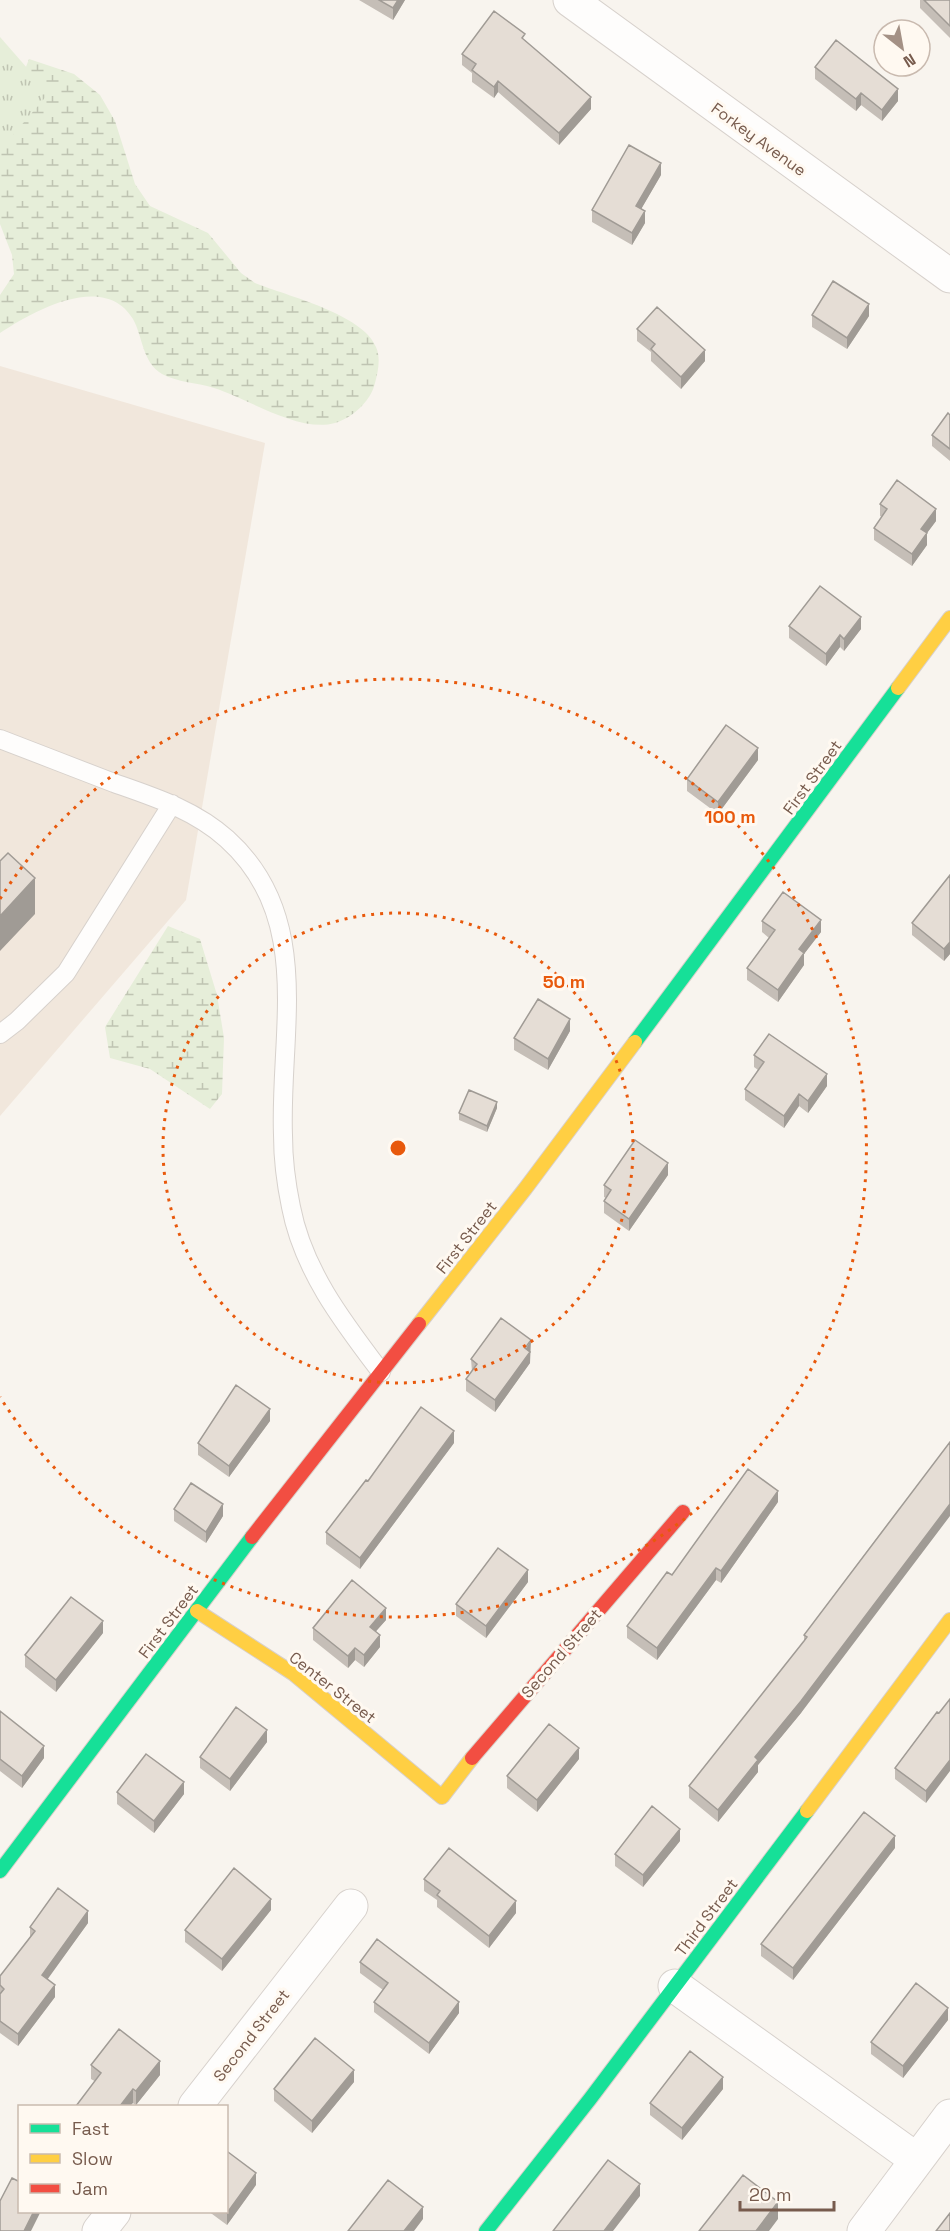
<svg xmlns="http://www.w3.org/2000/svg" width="950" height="2231" viewBox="0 0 950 2231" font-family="'Space Grotesk',sans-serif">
	<defs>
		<pattern id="wetland-marsh" width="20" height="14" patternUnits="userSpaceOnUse" patternTransform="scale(1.5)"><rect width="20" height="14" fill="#e6eed9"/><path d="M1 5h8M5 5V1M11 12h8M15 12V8" fill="none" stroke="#bfc4b2"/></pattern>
		<pattern id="park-tufts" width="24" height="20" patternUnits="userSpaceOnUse" patternTransform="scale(1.5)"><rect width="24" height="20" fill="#e6eed9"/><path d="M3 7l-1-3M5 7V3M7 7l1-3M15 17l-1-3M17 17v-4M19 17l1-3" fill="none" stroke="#bfc4b2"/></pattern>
	</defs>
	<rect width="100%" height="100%" fill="#f8f4ee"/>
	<path fill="#f1e7dc" d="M0 366 265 443 186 900 0 1116Z"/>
	<path fill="url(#wetland-marsh)" d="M29 59 74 74 100 95 115 121 135 184 150 206 208 233 241 273 255 283C287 296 363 314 376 347 381 358 378 372 375 383 371 401 352 418 335 423 299 433 249 399 214 388 199 383 176 382 162 374 142 362 143 337 133 319 104 271 33 311 0 333V295L14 274 12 255 0 224V135Z
		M168 926 200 939 217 995 224 1038 222 1094 210 1109 150 1069 110 1058 105 1027Z"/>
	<path fill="url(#park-tufts)" d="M0 37 49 93 0 150Z"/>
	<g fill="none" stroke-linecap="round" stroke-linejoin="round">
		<g stroke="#d7d1cc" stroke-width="20">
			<path id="lane" d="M0 739C38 754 76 768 114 783 154 797 195 810 227 839 315 918 279 1033 283 1135 283 1159 286 1183 291 1207 303 1270 343 1322 381 1372
				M0 1034 17 1021 66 973 172 804"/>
		</g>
		<g stroke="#d7d1cc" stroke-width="35">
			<path id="street" d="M570 0 950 276
				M675 1986 917 2160
				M195 2106 351 1906
				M99 2231 114 2212
				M864 2231 950 2116"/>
		</g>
		<g stroke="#d8d0ca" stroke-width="16">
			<path id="fast" d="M635 1042 898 688
				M0 1871 252 1537
				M486 2231 590 2099 807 1811"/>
		</g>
		<g stroke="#d8d0ca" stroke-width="16">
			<path id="slow" d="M898 688 950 618
				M419 1324 525 1189 635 1042
				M197 1611 294 1674 442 1797 472 1758
				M807 1811 950 1620"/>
		</g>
		<g stroke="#d8d0ca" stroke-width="16">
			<path id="jam" d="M252 1537 419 1324
				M472 1758 683 1512"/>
		</g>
		<use href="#lane" stroke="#fefdfc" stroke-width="18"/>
		<use href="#street" stroke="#fefdfc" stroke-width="33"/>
		<use href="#fast" stroke="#16e098" stroke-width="14"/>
		<use href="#slow" stroke="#ffcf43" stroke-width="14"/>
		<use href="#jam" stroke="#f24e42" stroke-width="14"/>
	</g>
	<path fill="#c5beb7" d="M359 0H405L393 20Z
		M920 0H950V38L920 8Z
		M525 40 591 109 559 145 498 92 494 98 472 82V73L462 65V54Z
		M815 67 898 101 882 121 861 105 856 111 815 79Z
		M661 175 641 209 645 223 632 245 592 222V210Z
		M812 315 869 316 847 349 812 327Z
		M637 329 705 361 681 389 651 361V352L637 341Z
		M950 415V461L932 446V435Z
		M880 504 936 521 927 533V545L912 566 874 540V528L882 517 880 516Z
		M789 626 861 629 844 651 840 647 826 666 789 638Z
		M758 760 718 814 687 791V779Z
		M950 875V954L944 961 912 935V923Z
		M762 921 821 932 804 954V965L778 1002 747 980V968L769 938 762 932Z
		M570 1031 548 1070 514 1050V1038Z
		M754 1055 827 1086 808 1113 799 1106 784 1128 745 1100V1089L758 1070 754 1067Z
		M497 1108 487 1132 459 1120V1113Z
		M668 1175 629 1231 604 1213V1201L606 1198 604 1197V1185Z
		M531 1352 530 1353V1363L495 1412 466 1391V1379L472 1372 471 1359Z
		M270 1421 229 1477 198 1455V1443Z
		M454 1443 360 1569 326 1544V1532L368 1481Z
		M778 1502 721 1583 716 1580 657 1660 627 1638V1626L672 1575Z
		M900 1507 801 1713 758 1765V1772L718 1822 689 1798V1786L804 1641V1635Z
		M174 1509 223 1516 206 1543 174 1521Z
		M528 1582 486 1638 456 1616V1604Z
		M386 1620 376 1631 380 1647 364 1667 355 1660 348 1668 313 1640V1628Z
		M103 1633 56 1692 25 1667V1655Z
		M0 1711 44 1758 22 1788 0 1771Z
		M937 1712 926 1803 895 1779V1768Z
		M267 1742 230 1791 200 1768V1757Z
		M579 1759 537 1812 507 1788V1776Z
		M117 1792 184 1794 154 1833 117 1804Z
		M680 1841 643 1887 615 1866V1854Z
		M895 1848 793 1980 761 1956V1944Z
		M424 1879 516 1913 489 1948 437 1907V1900L424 1891Z
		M271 1910 222 1971 185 1942V1930Z
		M88 1923 47 1979 55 1997 18 2046 0 2033V1976L30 1937V1927Z
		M360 1962 459 2013 429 2054 374 2012V2002L383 1990 360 1973Z
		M948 2020 903 2078 871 2054V2042Z
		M91 2065 160 2075 136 2105 91 2079Z
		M354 2082 312 2133 274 2101V2089Z
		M723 2089 682 2140 650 2115V2103Z
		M256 2185 227 2225 208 2211H226Z"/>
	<path fill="#a09b95" d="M398 0H405L393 20V8Z
		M498 81V92L494 98V87Z
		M898 89V101L882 121V110Z
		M861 93V105L856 111V99Z
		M591 97V109L559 145V133Z
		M661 163V175L636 218V206Z
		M645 211V223L632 245V233Z
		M869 304V316L847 349V338Z
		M705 350V361L681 389V377Z
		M936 509V521L927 533V545L912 566V554L921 529Z
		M861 617V629L844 651V639Z
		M840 635V647L826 666V654Z
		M758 748V760L718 814V802Z
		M35 878V914L0 951V968V916Z
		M821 920V932L804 954V965L778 1002V990L799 949Z
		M950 942V954L944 961V949Z
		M570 1019V1031L548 1070V1059Z
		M827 1074V1086L808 1113V1101Z
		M799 1094V1106L784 1128V1116Z
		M497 1102V1108L487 1132V1126Z
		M668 1163V1175L629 1231V1219Z
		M531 1340 530 1363 495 1412V1400Z
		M270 1409V1421L229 1477V1466Z
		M454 1431V1443L360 1569V1558Z
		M778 1491V1502L721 1583V1571Z
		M223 1504V1516L206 1543V1532Z
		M950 1504V1516L801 1713 758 1765V1772L718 1822V1810L755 1757Z
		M716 1568V1580L657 1660V1648Z
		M528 1570V1582L486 1638V1626Z
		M386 1608V1620L370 1638V1627Z
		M103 1621V1633L56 1692V1680Z
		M380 1635V1647L364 1667V1655Z
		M355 1648V1660L348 1668V1656Z
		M267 1730V1742L230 1791V1779Z
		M44 1746V1758L22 1788V1776Z
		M579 1748V1759L537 1812V1800Z
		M950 1760V1771L926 1803V1791Z
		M184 1782V1794L154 1833V1821Z
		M680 1829V1841L643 1887V1875Z
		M895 1836V1848L793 1980V1968Z
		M271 1899V1910L222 1971V1959Z
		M516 1901V1913L489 1948V1936Z
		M88 1911V1923L42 1987V1975Z
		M55 1985V1997L18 2046V2034Z
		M459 2002V2013L429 2054V2043Z
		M948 2008V2020L903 2078V2066Z
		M160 2061V2075L136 2105V2091Z
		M354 2070V2082L312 2133V2121Z
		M723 2077V2089L682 2140V2128Z
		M133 2089V2103L130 2106H120Z
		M256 2173V2185L227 2225V2213Z
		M640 2184V2196L613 2231H604Z
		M778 2202V2219L769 2231H756Z
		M423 2207V2219L414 2231H404Z
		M34 2211H41L31 2231H24Z"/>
	<path fill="#e5ddd5" stroke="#a09b95" stroke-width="1.5" d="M379 0H398L393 8Z
		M924 0H950V26Z
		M494 11 525 34 522 38 591 97 559 133 498 81 494 87 472 70 476 64 462 54Z
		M836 40 898 89 882 110 861 93 856 99 815 67Z
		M629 145 661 163 636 206 645 211 632 233 592 210Z
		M833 281 869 304 847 338 812 315Z
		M657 307 705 350 681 377 651 349 655 344 637 329Z
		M948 413 950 415V449L932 435Z
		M897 480 936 509 921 529 927 533 912 554 874 528 887 509 880 504Z
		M820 586 861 617 844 639 840 635 826 654 789 626Z
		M726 725 758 748 718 802 687 779Z
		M8 853 35 878 0 916V861Z
		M950 875V942L944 949 912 923Z
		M783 892 821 920 799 949 804 953 778 990 747 968 775 930 762 921Z
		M538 999 570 1019 548 1059 514 1038Z
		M769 1034 827 1074 808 1101 799 1094 784 1116 745 1089 764 1062 754 1055Z
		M469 1090 497 1102 487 1126 459 1113Z
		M635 1140 668 1163 629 1219 604 1201 611 1190 604 1185Z
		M501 1318 531 1340 525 1348 530 1352 495 1400 466 1379 477 1364 471 1359Z
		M236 1385 270 1409 229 1466 198 1443Z
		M421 1407 454 1431 360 1558 326 1532 366 1480 368 1481Z
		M950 1442V1504L801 1701 755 1757 758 1760 718 1810 689 1786 804 1641 807 1637 804 1635Z
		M748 1469 778 1491 721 1571 716 1568 657 1648 627 1626 667 1572 672 1575Z
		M191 1483 223 1504 206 1532 174 1509Z
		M498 1548 528 1570 486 1626 456 1604Z
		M352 1580 386 1608 370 1627 380 1635 364 1655 355 1648 348 1656 313 1628Z
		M71 1597 103 1621 56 1680 25 1655Z
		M950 1699V1760L926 1791 895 1768 937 1712 939 1713Z
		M236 1707 267 1730 230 1779 200 1757Z
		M0 1711 44 1746 22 1776 0 1759Z
		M549 1724 579 1748 537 1800 507 1776Z
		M146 1754 184 1782 154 1821 117 1792Z
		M652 1806 680 1829 643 1875 615 1854Z
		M864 1812 895 1836 793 1968 761 1944Z
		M449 1848 516 1901 489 1936 437 1895 440 1891 424 1879Z
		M234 1868 271 1899 222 1959 185 1930Z
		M58 1888 88 1911 42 1975 55 1985 18 2034 0 2021V1994L4 1989 0 1985V1976L35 1931 30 1927Z
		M377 1939 459 2002 429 2043 374 2002 388 1983 360 1962Z
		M916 1983 948 2008 903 2066 871 2042Z
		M119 2029 160 2061 136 2091 133 2089 120 2106H76L101 2073 91 2065Z
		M315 2038 354 2070 312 2121 274 2089Z
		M690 2051 723 2077 682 2128 650 2103Z
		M228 2152 256 2173 227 2213 224 2211H226V2154Z
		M608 2160 640 2184 604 2231H553Z
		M743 2175 778 2202 756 2231H699Z
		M12 2178 20 2182V2211H34L24 2231H0V2201Z
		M388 2180 423 2207 404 2231H348Z
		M950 2213V2231H936Z"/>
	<g fill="none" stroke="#e8590c" stroke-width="3" stroke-dasharray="3 6">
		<circle cx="398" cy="1148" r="235"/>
		<path d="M0 899A469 469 0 1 1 0 1397"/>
	</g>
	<g text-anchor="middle" stroke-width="6" stroke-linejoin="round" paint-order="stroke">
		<g font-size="16" fill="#775b4d" stroke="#fff9f1">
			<text transform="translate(759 139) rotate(36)" y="6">Forkey Avenue</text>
			<text transform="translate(812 777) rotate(-54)" y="6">First Street</text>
			<text transform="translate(466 1237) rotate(-52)" y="6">First Street</text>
			<text transform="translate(168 1621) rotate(-53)" y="6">First Street</text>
			<text transform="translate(561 1653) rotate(-49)" y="6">Second Street</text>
			<text transform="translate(333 1687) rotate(38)" y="6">Center Street</text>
			<text transform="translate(706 1917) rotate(-53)" y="6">Third Street</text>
			<text transform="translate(251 2035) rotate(-52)" y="6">Second Street</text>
		</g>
	</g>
	<circle cx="398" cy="1148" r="9" fill="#e8590c" stroke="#fff9f1" stroke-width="3"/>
	<g font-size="18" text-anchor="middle" font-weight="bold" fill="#e8590c" stroke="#fff9f1" stroke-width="6" stroke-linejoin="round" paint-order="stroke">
		<text x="730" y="823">100 m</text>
		<text x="564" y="988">50 m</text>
	</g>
	<rect x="18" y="2105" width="210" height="108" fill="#fff9f1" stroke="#c9baaf" stroke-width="1.5"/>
	<rect x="30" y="2124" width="30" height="9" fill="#16e098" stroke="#c9baaf" stroke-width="1.5"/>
	<text x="72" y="2135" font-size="18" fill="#775b4d">Fast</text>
	<rect x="30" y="2154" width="30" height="9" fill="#ffcf43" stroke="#c9baaf" stroke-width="1.5"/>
	<text x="72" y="2165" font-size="18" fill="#775b4d">Slow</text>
	<rect x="30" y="2184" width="30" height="9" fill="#f24e42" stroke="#c9baaf" stroke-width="1.5"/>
	<text x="72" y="2195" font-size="18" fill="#775b4d">Jam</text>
	<g transform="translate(902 48) rotate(149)"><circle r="28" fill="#fff9f1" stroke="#c9baaf" stroke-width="1.5"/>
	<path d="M0-4.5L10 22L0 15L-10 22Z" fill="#a49185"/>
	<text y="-9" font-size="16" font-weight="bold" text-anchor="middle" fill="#775b4d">N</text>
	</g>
	<path d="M740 2201v9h94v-9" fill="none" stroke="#775b4d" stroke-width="3"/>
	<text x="749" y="2201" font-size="18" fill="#775b4d" stroke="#fff9f1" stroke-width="4.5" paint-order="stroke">20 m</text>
</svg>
